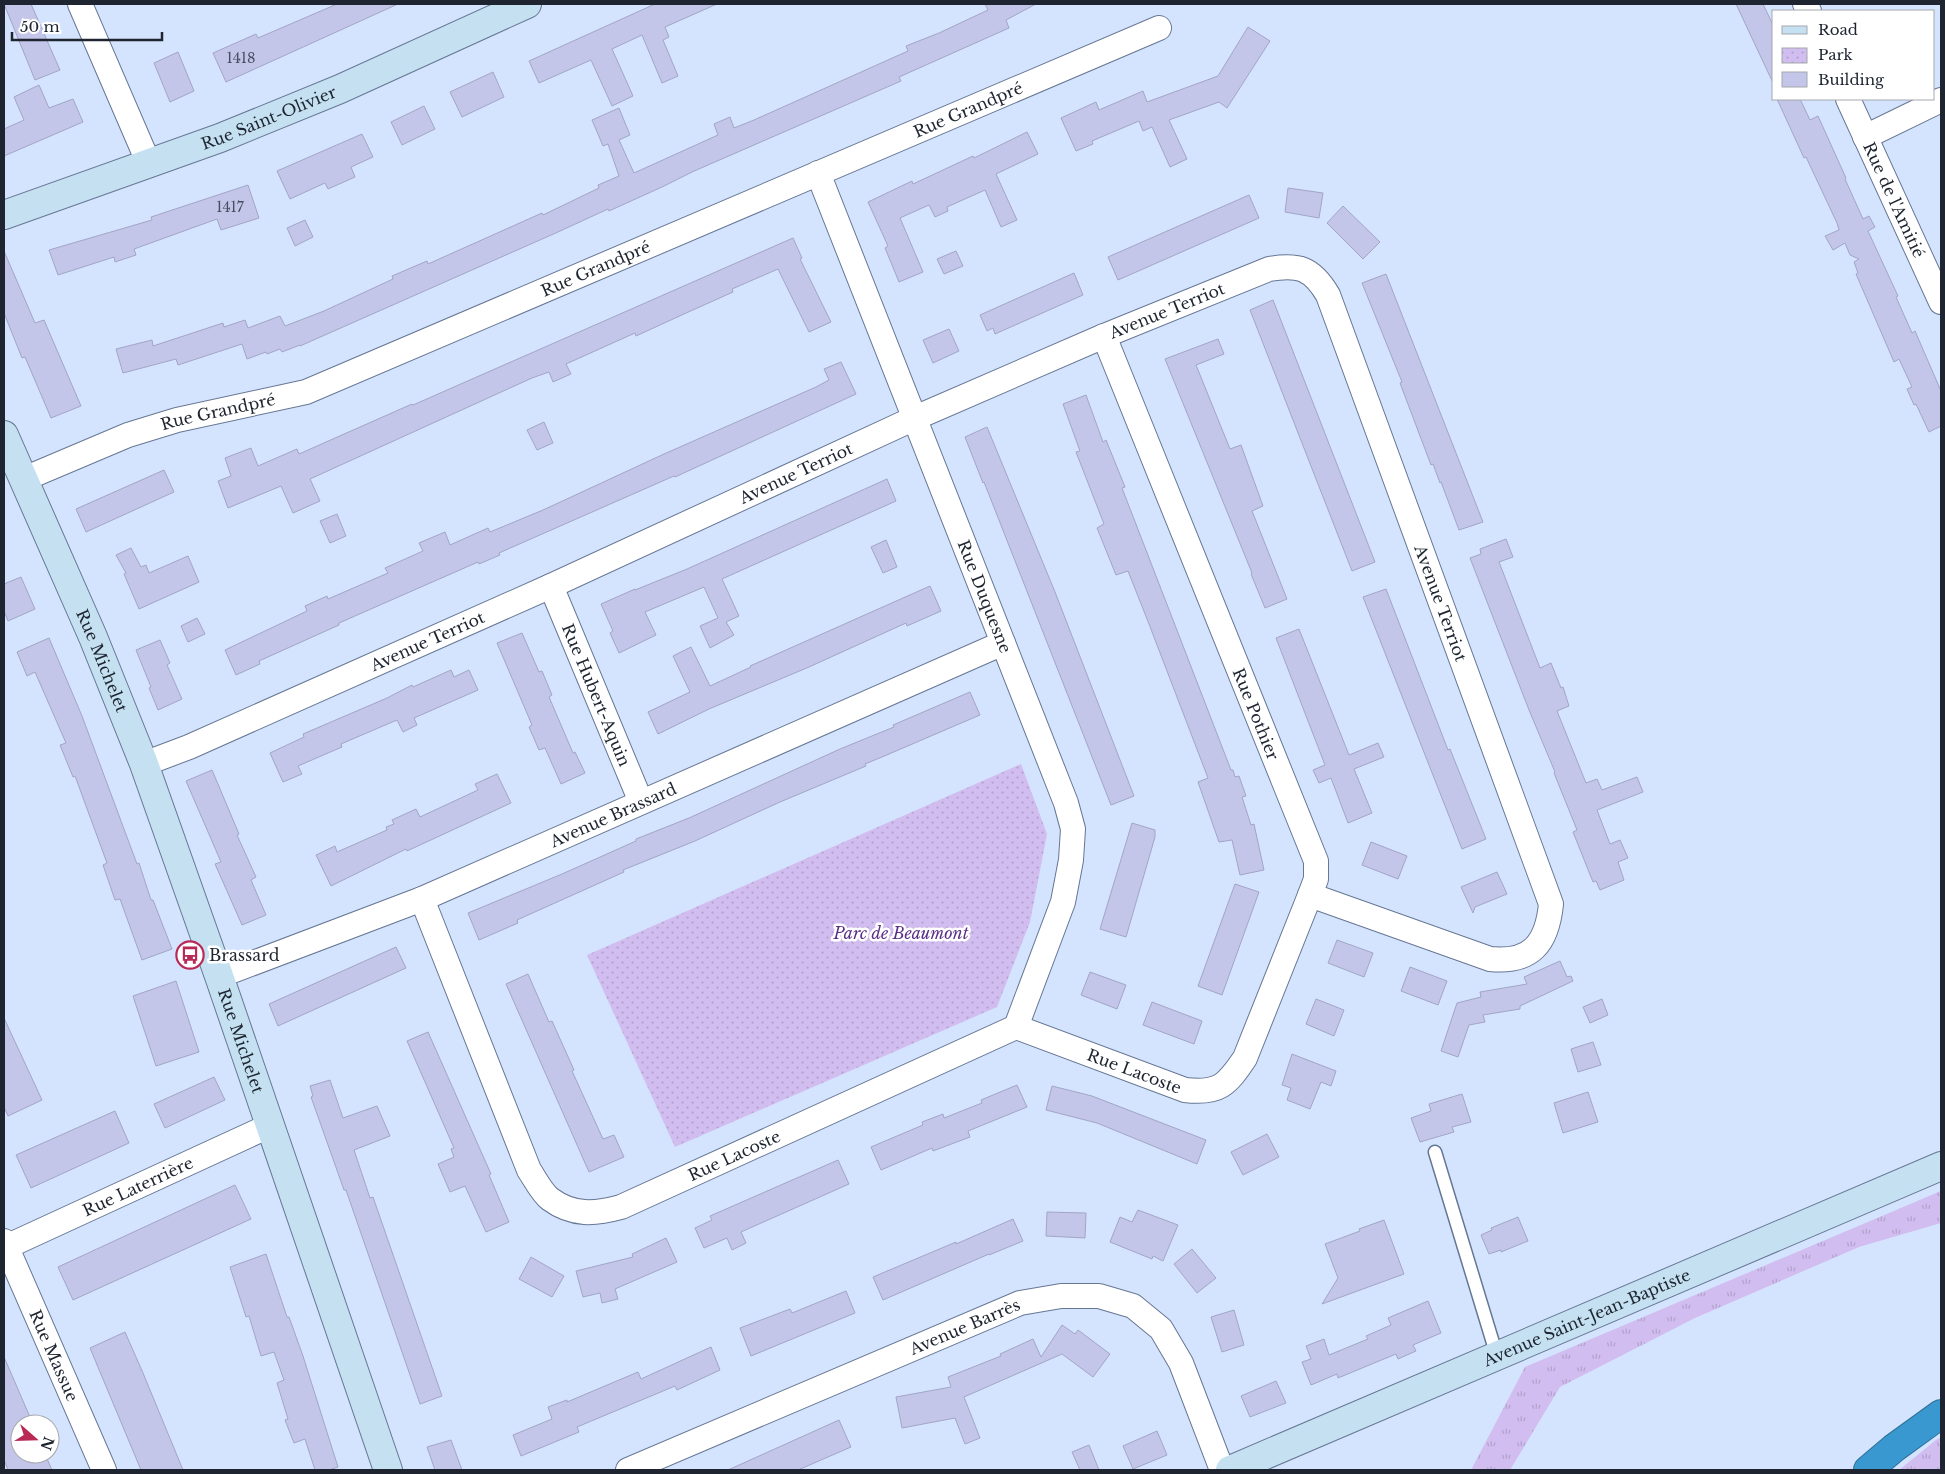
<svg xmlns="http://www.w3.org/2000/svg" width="1945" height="1474" viewBox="0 0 1945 1474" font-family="'Libre Baskerville',serif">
	<defs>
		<pattern id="grass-tufts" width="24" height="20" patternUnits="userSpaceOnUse" patternTransform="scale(1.25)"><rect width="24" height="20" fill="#d1bdef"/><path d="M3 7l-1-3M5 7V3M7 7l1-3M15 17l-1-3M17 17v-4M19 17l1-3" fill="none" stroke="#b3a2cd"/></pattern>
		<pattern id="park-dots" width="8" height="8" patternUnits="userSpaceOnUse" patternTransform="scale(1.25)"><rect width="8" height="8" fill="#d1bdef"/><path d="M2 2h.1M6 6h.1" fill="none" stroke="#b3a2cd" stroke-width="1.8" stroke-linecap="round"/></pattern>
	</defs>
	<rect width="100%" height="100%" fill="#d4e4fe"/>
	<path fill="url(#grass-tufts)" d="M1941 1191V1223L1859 1247 1695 1318 1560 1387 1510 1470H1471L1525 1367Z
		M1941 1437V1470H1899L1936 1440Z"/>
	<path fill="url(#park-dots)" d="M1021 764 1047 834 1030 922 997 1007 675 1147 587 955Z"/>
	<path fill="#c3c5e9" stroke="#a2a5c7" d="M4 4H31L60 70 35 80Z
		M337 4H398L226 82 213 53 256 34 258 38Z
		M655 4H717L665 27 669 37 663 40 678 76 662 83 642 35 612 49 633 96 612 106 591 60 539 83 529 61Z
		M985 4H1036L1006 20 1009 28 899 77 901 81 692 172 662 187 609 211 608 209 558 232 300 346V345L282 352 280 349 267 354 266 352 247 359 242 344 178 365 176 359 123 373 116 349 152 340 153 346 223 323 224 327 245 320 248 328 280 316 285 326 324 311 393 279 392 276 427 261 428 264 542 213 543 215 599 188 598 185 619 176 608 144 603 146 592 120 619 108 630 135 619 140 634 173 718 135 714 124 730 117 734 128 754 120 908 51 906 46 939 33 988 10Z
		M1736 4H1763L1774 27V85Z
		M1248 27 1270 41 1227 108 1219 102 1169 120 1187 159 1170 167 1152 127 1143 131 1139 121 1092 141 1093 144 1076 151 1061 118 1096 102 1099 110 1143 91 1147 102 1218 76Z
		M178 52 194 91 170 102 154 63Z
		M493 72 504 97 462 117 450 92Z
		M39 85 49 108 73 99 83 122 4 156V129L24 120 14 97Z
		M1777 99H1800L1810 120 1818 116 1846 178 1845 179 1863 219 1869 216 1875 227 1868 231 1898 296 1896 297 1912 333 1915 331 1941 391V426L1929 432 1916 404 1914 405 1907 389 1912 387 1899 359 1894 362 1856 274 1858 273 1854 262 1859 259 1850 255 1845 243 1833 250 1825 236 1839 230 1837 223 1806 157 1804 158Z
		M424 106 435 129 402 145 391 122Z
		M1027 132 1038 154 996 174 1017 220 1001 227 985 190 947 207 948 211 935 217 929 205 900 218 923 272 899 282 885 248 888 246 868 202 912 181 913 184 973 156 974 158Z
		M362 134 373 157 351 167 355 177 328 189 325 183 290 199 277 171Z
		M248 185 259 218 221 230 217 219 134 249 136 255 115 262 114 257 58 275 49 250 152 220 151 217Z
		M1288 188 1323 193 1319 218 1285 212Z
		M1249 195 1259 218 1118 280 1108 257Z
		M1343 206 1380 242 1363 259 1327 223Z
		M305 220 313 237 295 246 287 228Z
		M793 238 802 258 800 259 831 322 809 332 778 269 732 289 733 292 684 314 636 336 635 333 566 364 571 374 553 382 549 372 532 378 310 479 320 501 293 513 281 486 228 508 218 481 231 476 225 458 251 448 258 466 297 449 299 454 412 404 413 405Z
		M4 251 35 323 44 320 81 406 51 418 25 357 22 358 4 313Z
		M956 251 963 266 944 274 937 259Z
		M1074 273 1083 295 995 334 993 328 987 331 980 315Z
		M1386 274 1483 522 1459 530 1441 482 1440 483 1433 464 1431 465 1400 383 1402 382 1362 283Z
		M1273 300 1375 562 1352 571 1250 310Z
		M949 329 959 351 933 363 923 340Z
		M1218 339 1224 354 1196 365 1230 449 1241 445 1263 506 1252 511 1287 599 1265 608 1251 574 1252 573 1165 359Z
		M841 362 856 394 675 477 674 476 499 553 500 555 479 564 478 562 339 623V625L259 661 260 664 236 675 225 650 307 611 305 606 327 596 328 599 388 573 385 568 423 551 419 543 445 532 450 545 488 528 490 532 543 510 664 454 816 387 829 380 824 369Z
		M1086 395 1103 442 1106 440 1125 487 1122 488 1231 770H1233L1235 777 1239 776 1246 796 1242 797 1251 825 1254 824 1264 870 1240 875 1232 840 1219 842 1198 782 1208 778 1149 624 1128 571 1116 575 1097 528 1104 524 1076 452 1080 451 1063 404Z
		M544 422 553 443 537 450 527 430Z
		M987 427 1055 592 1134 796 1111 805 984 482 983 483 965 437Z
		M164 470 174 492 86 532 76 509Z
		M887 479 896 501 722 579 739 616 726 622 734 635 710 648 700 626 718 618 704 587 645 612 656 635 619 653 610 633 613 631 601 604 635 589V590L687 569Z
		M337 514 346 536 330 543 320 521Z
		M1506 539 1513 557 1499 562 1540 668 1551 663 1561 688 1563 687 1569 706 1557 711 1586 783 1597 779 1602 790 1637 777 1643 792 1597 810 1610 844 1620 840 1628 858 1618 862 1624 880 1600 890 1596 881 1593 882 1573 832 1577 830 1554 773 1555 772 1529 710 1470 558 1481 554 1480 549Z
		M886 540 897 567 883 573 871 547Z
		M131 548 141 567 146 565 149 573 188 556 199 582 139 609 124 574 126 573 116 555Z
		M21 577 35 609 8 621 4 611V584Z
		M930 586 941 611 907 626 906 623 809 667 709 709 658 734 648 712 690 692 673 656 691 647 710 686 751 667 750 666Z
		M1386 589 1448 750 1450 749 1486 839 1462 849 1363 597Z
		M197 618 205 634 188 642 181 626Z
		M1299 629 1349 755 1378 743 1384 757 1354 769 1372 813 1348 823 1331 778 1319 783 1313 770 1325 765 1276 638Z
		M522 633 539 672 542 671 552 695 549 697 573 753 575 752 585 773 561 784 545 748 539 750 529 727 532 725 497 643Z
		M49 638 82 716 137 864 139 863 151 900H153L172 949 142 960 120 899 115 900 103 865 107 863 75 776 73 777 60 745 66 743 35 672 27 676 17 652Z
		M160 640 170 663 167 665 182 699 158 710 149 688 151 687 136 650Z
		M451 670 454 677 469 670 478 690 414 718 417 725 403 732 397 720 341 744 342 747 298 766 302 774 283 782 270 753 304 737 303 734 387 698 412 685 413 687Z
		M970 692 980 715 882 757 865 764 866 766 780 802 695 841 623 870 624 872 517 920 518 923 479 940 468 913 562 874 636 841V839L689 818 840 749 894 727 893 725Z
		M212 770 239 834 237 835 256 877 251 880 266 915 242 925 215 864 221 862 186 781Z
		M497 774 511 803 407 851 406 849 331 886 316 855 335 846 337 852 387 830 386 827 394 824 392 820 416 809 420 817 478 790 475 784Z
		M1132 823 1155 830V837L1126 937 1100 929Z
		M1371 842 1407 856 1398 879 1362 865Z
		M1497 872 1507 894 1475 907 1473 913 1461 887Z
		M1235 884 1259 892 1222 995 1198 986Z
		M1337 940 1373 953 1364 977 1328 963Z
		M396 947 406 968 278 1026 269 1004Z
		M1560 961 1567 977 1571 976 1573 981 1520 1006V1009L1483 1015 1485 1022 1469 1025 1458 1057 1441 1051 1457 1003 1481 997 1480 992 1527 984 1524 977Z
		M1410 967 1447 981 1438 1005 1401 991Z
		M1090 972 1126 985 1117 1009 1081 995Z
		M528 974 549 1022 552 1021 574 1070 572 1071 603 1139 614 1135 624 1157 589 1172 506 984Z
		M176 981 199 1052 156 1066 133 996Z
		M1316 999 1344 1010 1334 1036 1306 1024Z
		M1602 999 1608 1015 1590 1023 1583 1007Z
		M1152 1002 1202 1021 1194 1044 1143 1025Z
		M4 1018 42 1100 8 1116 4 1107Z
		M428 1032 491 1174 489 1175 509 1222 486 1232 465 1186 450 1192 438 1164 454 1157 451 1149 454 1148 407 1041Z
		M1593 1042 1601 1065 1578 1072 1571 1049Z
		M1292 1054 1336 1071 1331 1086 1321 1082 1310 1109 1287 1100 1291 1088 1282 1085Z
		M214 1077 225 1100 165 1128 154 1104Z
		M330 1080 343 1118 377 1106 390 1136 354 1150 370 1198 373 1197 442 1396 420 1404 346 1190H344L311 1097 313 1096 310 1086Z
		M1017 1085 1027 1107 968 1131 970 1137 933 1151 932 1148 881 1170 871 1147 923 1125 922 1122 943 1114 944 1118 982 1103 981 1100Z
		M1052 1086 1092 1096 1206 1140 1197 1164 1097 1123 1046 1110Z
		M1588 1092 1598 1122 1563 1133 1554 1103Z
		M1462 1094 1471 1122 1452 1127 1454 1132 1420 1142 1411 1118 1431 1111 1429 1104Z
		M115 1111 129 1143 31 1188 16 1155Z
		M1267 1134 1279 1157 1243 1175 1231 1152Z
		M838 1160 849 1184 741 1232 746 1243 732 1250 727 1238 704 1248 695 1228 712 1220 710 1216Z
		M235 1185 251 1219 73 1300 58 1267Z
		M1138 1210 1178 1225 1163 1261 1153 1256 1152 1259 1110 1242 1120 1217 1132 1222Z
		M1047 1212 1086 1213 1085 1238 1046 1236Z
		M1518 1217 1528 1241 1501 1252V1250L1489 1254 1481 1235 1492 1230 1491 1228Z
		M1013 1219 1023 1241 989 1255V1254L883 1300 873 1277 956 1242V1244Z
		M1384 1220 1404 1274 1322 1304 1338 1278 1325 1244 1360 1231 1359 1229Z
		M666 1238 677 1262 615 1289 618 1299 602 1303 600 1293 583 1297 576 1271 633 1257 632 1254Z
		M1192 1249 1216 1278 1197 1293 1174 1264Z
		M266 1254 287 1317H289L303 1356 338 1467 329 1470H315L305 1439 294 1443 285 1420 288 1419 277 1383 284 1380 274 1352 261 1356 249 1316 246 1317 230 1267Z
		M531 1257 564 1276 552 1297 519 1279Z
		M846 1291 855 1313 751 1356 740 1328 790 1309 792 1313Z
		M1428 1301 1441 1333 1413 1345 1416 1351 1398 1359 1396 1354 1338 1378 1337 1374 1311 1385 1302 1362 1311 1359 1306 1346 1324 1339 1329 1355 1368 1339 1366 1336 1391 1325 1388 1318Z
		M1234 1310 1244 1345 1222 1352 1211 1317Z
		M1062 1325 1075 1334 1078 1330 1110 1354 1093 1377 1062 1354 964 1397 980 1438 965 1444 955 1418 902 1428 896 1397 951 1387 948 1377 1001 1356 1000 1354 1033 1339 1041 1357Z
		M125 1332 143 1373 183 1470H141L90 1348Z
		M711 1347 720 1370 677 1390 675 1386 577 1427 579 1432 521 1456 513 1435 552 1419 548 1407 567 1400V1402L638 1372 641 1379Z
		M4 1357 33 1424H20V1454H45L52 1470H8L4 1460Z
		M1276 1381 1286 1403 1250 1417 1241 1396Z
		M839 1420 851 1447 798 1470H728Z
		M1157 1431 1167 1455 1133 1469 1123 1446Z
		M451 1440 462 1470H435L427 1447Z
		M1089 1445 1099 1470H1080L1072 1452Z"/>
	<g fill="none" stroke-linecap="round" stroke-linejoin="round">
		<g stroke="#667794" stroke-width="15">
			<path id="lane" d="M1435 1152 1497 1356"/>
		</g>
		<g stroke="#667794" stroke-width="26">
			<g id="street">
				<path d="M80 4 149 164"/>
				<path d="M1805 4 1809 11"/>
				<path id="s1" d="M1848 99 1941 302"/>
				<path d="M1865 137 1941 100"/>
				<path id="s2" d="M818 173 1066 803 1073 829 1071 860 1063 902 1016 1027"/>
				<path id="s3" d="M24 479 128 435 177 420 306 392 1159 28"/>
				<path id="s4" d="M551 586 641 802"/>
				<path id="s5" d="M144 764 189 747 551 586 915 418 1104 336 1269 269C1299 264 1312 268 1328 295L1551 904C1547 944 1531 963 1490 959L1310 895"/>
				<path id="s6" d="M422 899 529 1170C535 1179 542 1193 550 1199 573 1216 595 1214 621 1207L1016 1027 1185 1090C1219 1094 1227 1085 1245 1058L1310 895 1316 879V861L1104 336"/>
				<path id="s7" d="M219 976 422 899 1003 643"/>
				<path id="s8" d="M4 1241 104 1470"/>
				<path id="s9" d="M6 1247 269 1126"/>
				<path id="s10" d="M628 1470 1020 1303 1061 1296H1099L1133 1306 1161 1329 1181 1363 1222 1470"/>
			</g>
		</g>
		<g stroke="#667794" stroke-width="30">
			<g id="secondary">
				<path id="s11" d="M4 215 220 138 340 89 527 4"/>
				<path id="s12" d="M4 435 93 637 144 764 219 976 388 1470"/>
				<path id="s13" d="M1230 1470 1941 1166"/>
			</g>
		</g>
		<g stroke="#307098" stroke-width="30">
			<path id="highway" d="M1868 1470 1894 1448 1941 1414"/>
		</g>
		<use href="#lane" stroke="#fff" stroke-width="12"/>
		<use href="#street" stroke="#fff" stroke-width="24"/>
		<use href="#secondary" stroke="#c4e0f1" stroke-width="28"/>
		<use href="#highway" stroke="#3998d0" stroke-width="28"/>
	</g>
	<defs>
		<g id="bus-ring" transform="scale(1.4375)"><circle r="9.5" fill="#fff" stroke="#b82955" stroke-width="1.5"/><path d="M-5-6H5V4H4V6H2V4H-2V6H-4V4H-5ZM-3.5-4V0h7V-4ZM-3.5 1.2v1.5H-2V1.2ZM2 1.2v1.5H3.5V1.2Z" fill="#b82955"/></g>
	</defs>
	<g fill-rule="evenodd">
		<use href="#bus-ring" x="190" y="955"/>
	</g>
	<g text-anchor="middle" stroke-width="5" stroke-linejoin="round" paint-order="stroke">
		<g font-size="14" fill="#474d5f">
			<text x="241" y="63">1418</text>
			<text x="230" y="212">1417</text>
		</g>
		<g font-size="16" fill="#1e2531" stroke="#fff">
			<text dy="6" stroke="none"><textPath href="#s3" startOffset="1016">Rue Grandpré</textPath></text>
			<text dy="6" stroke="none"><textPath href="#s11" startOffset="282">Rue Saint-Olivier</textPath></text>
			<text dy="6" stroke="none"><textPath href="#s1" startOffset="111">Rue de l'Amitié</textPath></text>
			<text dy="6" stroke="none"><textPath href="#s3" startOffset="611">Rue Grandpré</textPath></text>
			<text dy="6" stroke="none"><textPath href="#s5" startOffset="1119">Avenue Terriot</textPath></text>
			<text dy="6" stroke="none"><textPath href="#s3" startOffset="206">Rue Grandpré</textPath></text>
			<text dy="6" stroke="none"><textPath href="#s5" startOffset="714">Avenue Terriot</textPath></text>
			<text dy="6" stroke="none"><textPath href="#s2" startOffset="455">Rue Duquesne</textPath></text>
			<text dy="6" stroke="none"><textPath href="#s5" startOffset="1628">Avenue Terriot</textPath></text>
			<text dy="6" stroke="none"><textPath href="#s5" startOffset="309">Avenue Terriot</textPath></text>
			<text dy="6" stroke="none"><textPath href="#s12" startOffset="246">Rue Michelet</textPath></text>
			<text dy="6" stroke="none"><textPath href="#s4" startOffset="118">Rue Hubert-Aquin</textPath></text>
			<text transform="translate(1256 714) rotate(68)" y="6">Rue Pothier</text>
			<text dy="6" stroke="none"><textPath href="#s7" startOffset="426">Avenue Brassard</textPath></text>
			<text dy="6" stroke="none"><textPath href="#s12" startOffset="651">Rue Michelet</textPath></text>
			<text dy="6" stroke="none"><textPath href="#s6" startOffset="962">Rue Lacoste</textPath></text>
			<text dy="6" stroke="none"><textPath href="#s6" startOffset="526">Rue Lacoste</textPath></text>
			<text dy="6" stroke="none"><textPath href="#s9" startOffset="145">Rue Laterrière</textPath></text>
			<text dy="6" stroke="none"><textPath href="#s13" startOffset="388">Avenue Saint-Jean-Baptiste</textPath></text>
			<text dy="6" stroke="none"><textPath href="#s10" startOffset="366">Avenue Barrès</textPath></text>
			<text dy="6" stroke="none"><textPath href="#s8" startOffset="125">Rue Massue</textPath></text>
		</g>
		<g font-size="16" font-style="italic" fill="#5a2e87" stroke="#fff">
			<text x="901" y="939">Parc de Beaumont</text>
		</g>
		<g font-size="16" fill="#1e2531" stroke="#fff" text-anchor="start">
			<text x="209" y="961">Brassard</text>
		</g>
	</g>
	<rect width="1945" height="1474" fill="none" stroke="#1e2531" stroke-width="10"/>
	<rect x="1772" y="10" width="162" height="90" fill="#ffffff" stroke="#a5a8ad"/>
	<rect x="1782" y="26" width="25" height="8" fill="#c4e0f1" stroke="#a5a8ad"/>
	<text x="1818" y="35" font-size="15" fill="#1e2531">Road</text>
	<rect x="1782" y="48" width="25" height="15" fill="url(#park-dots)" stroke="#a5a8ad"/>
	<text x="1818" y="60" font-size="15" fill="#1e2531">Park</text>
	<rect x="1782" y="72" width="25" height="15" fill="#c3c5e9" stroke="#a5a8ad"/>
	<text x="1818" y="85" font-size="15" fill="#1e2531">Building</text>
	<g transform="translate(35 1439) rotate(110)"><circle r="24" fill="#ffffff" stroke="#a5a8ad"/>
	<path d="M0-4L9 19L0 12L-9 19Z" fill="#b82955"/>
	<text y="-8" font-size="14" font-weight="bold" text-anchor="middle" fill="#1e2531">N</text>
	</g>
	<path d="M12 32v8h150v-8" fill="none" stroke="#1e2531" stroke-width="2.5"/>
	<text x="20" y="32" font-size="15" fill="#1e2531" stroke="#ffffff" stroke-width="4" paint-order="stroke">50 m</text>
</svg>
